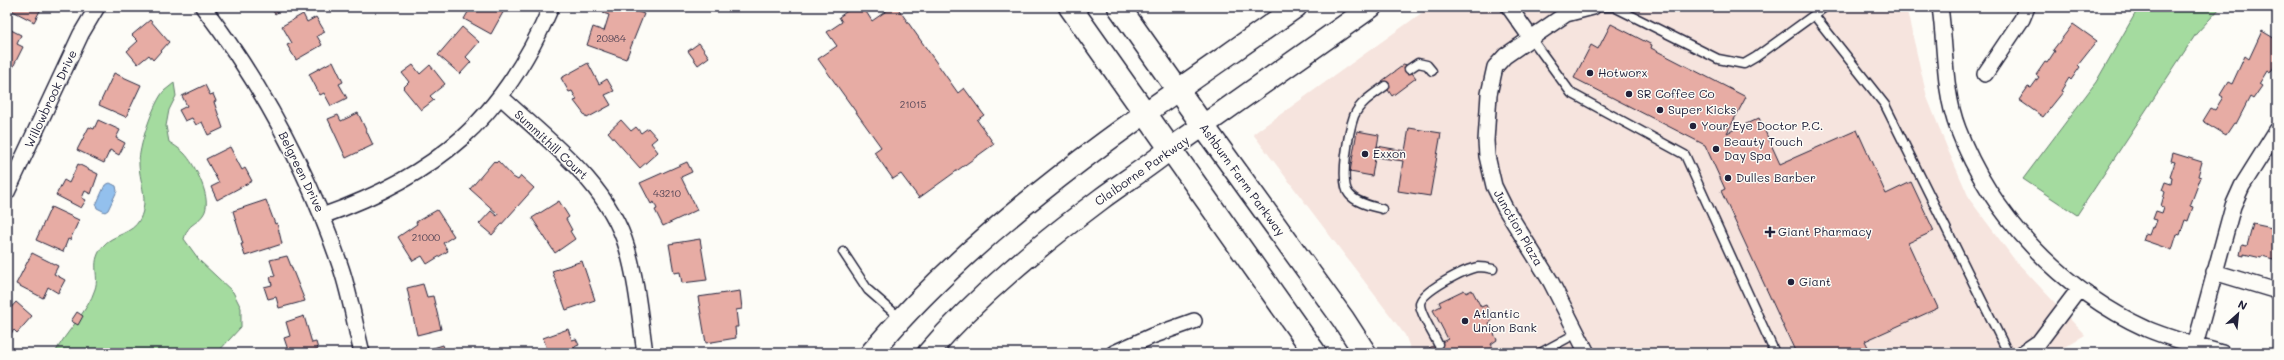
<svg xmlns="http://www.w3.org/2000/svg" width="2284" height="360" viewBox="0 0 2284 360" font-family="Mali,sans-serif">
	<rect width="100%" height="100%" fill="#fdfcf7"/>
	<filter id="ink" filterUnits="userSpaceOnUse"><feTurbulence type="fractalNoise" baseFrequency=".025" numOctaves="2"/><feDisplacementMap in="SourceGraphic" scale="8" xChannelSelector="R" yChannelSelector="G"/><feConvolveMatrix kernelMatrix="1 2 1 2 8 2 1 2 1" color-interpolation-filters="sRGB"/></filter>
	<g filter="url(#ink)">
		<path fill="#f6e4de" d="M1430 7H1906L1927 97 1948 150 1970 200 2014 259 2085 335 2054 353H1412L1405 335 1253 134Z"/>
		<path fill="#a4db9f" stroke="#637e6d" d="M2139 7H2221L2196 34 2077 215 2023 179 2096 82Z
			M174 83 176 96 169 110 166 126 169 142C174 145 180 149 184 153 195 164 214 201 203 215 194 227 189 222 184 239L200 261 233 292 241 308V327L217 353H55C66 331 88 312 95 289 100 274 89 262 104 245 112 235 133 234 140 219 149 200 140 184 139 165 138 149 153 103 164 91 167 88 171 86 174 83Z"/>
		<path fill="#93c0ed" stroke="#6681a6" d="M110 183 116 186 117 191 108 210 105 212 97 208 96 205 105 185Z"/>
		<path fill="#e7aca4" stroke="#22223b" d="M10 7H42L34 22 9 9Z
			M270 7H285L275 14Z
			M471 7H506L491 34 464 19Z
			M605 7H625L644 14 626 59 587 45 593 27 604 31 609 15 603 13Z
			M853 7H863L872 21 892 7H897L958 93 964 88 984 115 977 120 994 144 919 198 901 174 893 179 874 152 881 147 818 59 837 46 827 32 842 22 839 17Z
			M303 14 307 22 316 17 325 32 317 36 322 45 296 60 287 45 292 43 282 26Z
			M150 20 169 42 153 60 149 55 138 64 127 51 138 41 132 35Z
			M1611 24 1652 45 1651 48 1746 97 1727 133 1759 118 1780 164 1857 130 1886 194 1911 182 1934 231 1908 243 1938 308 1865 341 1871 353H1796L1721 191 1725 189 1705 145 1574 78 1591 45 1598 49Z
			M2073 24 2097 41 2078 65 2080 67 2071 80 2069 78 2061 91 2063 92 2043 117 2019 100 2028 87 2031 88 2039 77 2036 75 2045 62 2047 63 2055 51 2053 50Z
			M462 27 479 42 466 57 471 62 460 74 438 55Z
			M7 28 21 35 17 44 23 47 12 69 7 66Z
			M2262 31 2277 40V62L2270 73 2267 71 2259 84 2262 86 2253 99 2250 97 2236 124 2234 123 2226 135 2203 121 2211 108 2215 110 2223 97 2220 95 2228 82 2232 84 2245 56 2249 59Z
			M699 43 709 57 698 65 688 51Z
			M333 61 343 82 339 84 347 98 331 106 324 93 320 95 309 74Z
			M588 63 599 84 607 79 614 91 605 95 611 105 587 118 574 101 577 100 572 91 569 92 561 78Z
			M1405 64 1416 78 1392 96 1382 81Z
			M413 65 420 74 430 65 445 84 430 96 434 100 421 110 403 88 409 82 402 73Z
			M114 73 141 85 126 117 99 105Z
			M205 85 210 95 213 94 216 101 214 102 223 128 208 135 202 122 196 125 192 118 185 121 179 110 187 106 182 96Z
			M358 113 373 145 346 158 328 119 338 115 341 121Z
			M98 120 120 130 116 138 125 143 119 155 110 150 104 163 77 150 89 127 94 129Z
			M621 120 631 131 636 127 641 133 648 128 657 138 651 143 658 152 640 168 608 132Z
			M1409 128 1441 133 1430 196 1398 191 1403 161 1375 157 1377 146 1405 151Z
			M1357 131 1379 135 1372 176 1350 172Z
			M230 147 242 170 245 168 252 181 217 200 211 187 219 183 206 159Z
			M2173 153 2202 162 2198 176 2201 177 2190 206 2193 207 2188 221 2185 220 2180 235 2177 234 2172 250 2143 240 2145 234 2149 235 2152 227 2154 228 2157 220 2153 219 2156 211 2162 213 2164 207 2161 206 2165 192 2162 190 2165 182 2171 184 2172 178 2170 177 2175 162 2171 161Z
			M494 161 496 163 498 161 513 177 518 180 521 176 534 188 492 235 479 224 491 211 497 216 498 214 470 189Z
			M687 162 692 172 681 177 697 210 663 226 655 210 657 209 654 202 651 204 640 183Z
			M78 164 98 174 91 194 85 191 82 198 86 200 81 208 56 195 64 180 69 183Z
			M266 200 275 224 277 223 282 244 245 256 241 244H243L233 211Z
			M559 201 569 217 566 219 572 230 570 231 575 239 555 253 532 218Z
			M51 207 79 220 70 240 68 239 63 252 36 240Z
			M437 210 454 236 443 243 448 251 427 264 422 256 413 261 398 237 417 224 416 222Z
			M2253 224 2277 229V260L2262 256 2261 258 2244 254V256L2240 255 2242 245 2247 246Z
			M700 239 707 280 682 283 680 272 674 273 669 244Z
			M32 253 58 266 54 274 65 280 58 293 48 287 43 298 16 284Z
			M287 256 305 301 279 308 276 297 268 299 264 287 272 285 270 277 275 276 270 260Z
			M582 261 595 300 566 310 552 271Z
			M423 284 427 297 433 296 441 329 417 335 407 288Z
			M1464 290 1466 293 1472 290 1481 307 1486 305 1493 320 1489 323 1497 340 1491 344 1493 348 1482 353H1432L1429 348 1448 339 1433 310 1441 306 1439 302Z
			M740 291 742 309 736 310 738 327H735L736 338 706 343 698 297Z
			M16 302 32 316 17 333 14 330 7 338V312Z
			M77 312 83 316 78 325 71 321Z
			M304 316 312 343 316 342 318 349 314 351 315 353H289L284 338 290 336 286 322Z
			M568 329 572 340 576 339 579 345 574 347 577 353H543L542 350 547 349 543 338Z
			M443 345 445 351 454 348 455 353H417Z"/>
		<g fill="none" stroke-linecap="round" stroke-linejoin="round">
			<g stroke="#22223b" stroke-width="11">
				<path id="service" d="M1593 7H1614L1718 59 1744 64 1756 57 1825 7
					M1814 15 1885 105 2008 353
					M1531 38 1571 93 1685 155 1775 353
					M1409 69 1418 63 1427 65 1432 71
					M1382 209C1372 206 1356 203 1349 194 1339 182 1349 130 1354 116 1360 102 1374 94 1385 86
					M843 252 868 290 901 319
					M1438 344C1434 335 1420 314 1420 304 1420 292 1465 269 1478 267 1483 267 1489 268 1493 269
					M1540 353 1577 333"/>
			</g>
			<g stroke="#22223b" stroke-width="18">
				<path id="minor" d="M203 7C262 85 310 175 341 268 350 295 355 325 362 353
					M1509 7 1531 38
					M1940 7C1946 48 1943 90 1958 129 1991 216 2063 291 2147 329 2171 339 2197 346 2222 353
					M1985 74 2022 19 2027 7
					M501 97C548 141 608 183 627 248 637 282 640 318 645 353
					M7 192 81 34 97 7
					M322 216C436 176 503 119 551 7
					M2214 272 2277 291
					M1114 353 1152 336 1194 321
					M1587 353 1551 282 1505 208 1494 186 1487 156 1486 141 1489 94 1495 67 1505 56 1566 14 1593 7
					M2023 353 2039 342 2079 289
					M2193 353 2233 206 2242 186 2277 130"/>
			</g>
			<g stroke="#22223b" stroke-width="24">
				<path id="secondary" d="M871 353C990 212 1147 113 1296 7
					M928 353C978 295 1040 245 1101 199 1124 182 1148 167 1170 149L1371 7"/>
			</g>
			<g stroke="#22223b" stroke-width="25">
				<path id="primary" d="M1070 7 1315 353
					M1119 7 1204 127 1343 319 1365 353"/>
			</g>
			<use href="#service" stroke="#fdfcf7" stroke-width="8"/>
			<use href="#minor" stroke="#fdfcf7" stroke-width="15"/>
			<use href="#secondary" stroke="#fdfcf7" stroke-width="21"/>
			<use href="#primary" stroke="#fdfcf7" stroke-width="22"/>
		</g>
	</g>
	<g fill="#22223b" stroke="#fdfcf7" stroke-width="1.5">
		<circle cx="1590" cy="73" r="4"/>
		<circle cx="1629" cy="94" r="4"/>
		<circle cx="1660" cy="110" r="4"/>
		<circle cx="1693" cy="126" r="4"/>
		<circle cx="1716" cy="149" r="4"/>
		<circle cx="1365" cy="154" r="4"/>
		<circle cx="1728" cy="178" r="4"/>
		<path d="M1768 226h4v4h4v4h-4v4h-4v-4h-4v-4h4z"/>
		<circle cx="1791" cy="282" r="4"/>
		<circle cx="1465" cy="321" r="4"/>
	</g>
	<g text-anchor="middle" stroke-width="3" stroke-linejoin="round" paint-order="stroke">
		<g font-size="10" fill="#534455">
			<text x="611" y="42">20984</text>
			<text x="913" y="108">21015</text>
			<text x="667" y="197">43210</text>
			<text x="426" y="241">21000</text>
		</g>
		<g font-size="12" fill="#22223b" stroke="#fdfcf7" text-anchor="start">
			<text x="1598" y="77">Hotworx</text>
			<text x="1637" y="98">SR Coffee Co</text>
			<text x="1668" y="114">Super Kicks</text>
			<text x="1701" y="130">Your Eye Doctor P.C.</text>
			<text x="1724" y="146">Beauty Touch<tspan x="1724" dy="14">Day Spa</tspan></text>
			<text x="1373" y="158">Exxon</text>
			<text x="1736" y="182">Dulles Barber</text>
			<text x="1778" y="236">Giant Pharmacy</text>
			<text x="1799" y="286">Giant</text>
			<text x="1473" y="318">Atlantic<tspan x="1473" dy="14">Union Bank</tspan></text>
		</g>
		<g font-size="12" fill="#22223b" stroke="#fdfcf7">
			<text transform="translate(51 99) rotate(-65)" y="4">Willowbrook Drive</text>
			<text transform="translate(551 145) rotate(43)" y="4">Summithill Court</text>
			<text transform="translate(1142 171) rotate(-35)" y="4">Claiborne Parkway</text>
			<text transform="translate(301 172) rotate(64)" y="4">Belgreen Drive</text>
			<text transform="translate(1242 180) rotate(54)" y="4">Ashburn Farm Parkway</text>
			<text transform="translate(1518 228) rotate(60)" y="4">Junction Plaza</text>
		</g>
	</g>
	<rect width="2284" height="360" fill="none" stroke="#fdfcf7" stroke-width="24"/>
	<rect x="12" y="12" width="2260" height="336" fill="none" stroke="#22223b" stroke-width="1.5" filter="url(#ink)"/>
	<g transform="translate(2238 314) rotate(27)" stroke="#fdfcf7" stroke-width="3" paint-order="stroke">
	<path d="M0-3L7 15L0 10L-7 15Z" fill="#22223b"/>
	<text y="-6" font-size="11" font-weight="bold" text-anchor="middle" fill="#22223b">N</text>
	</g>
</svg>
